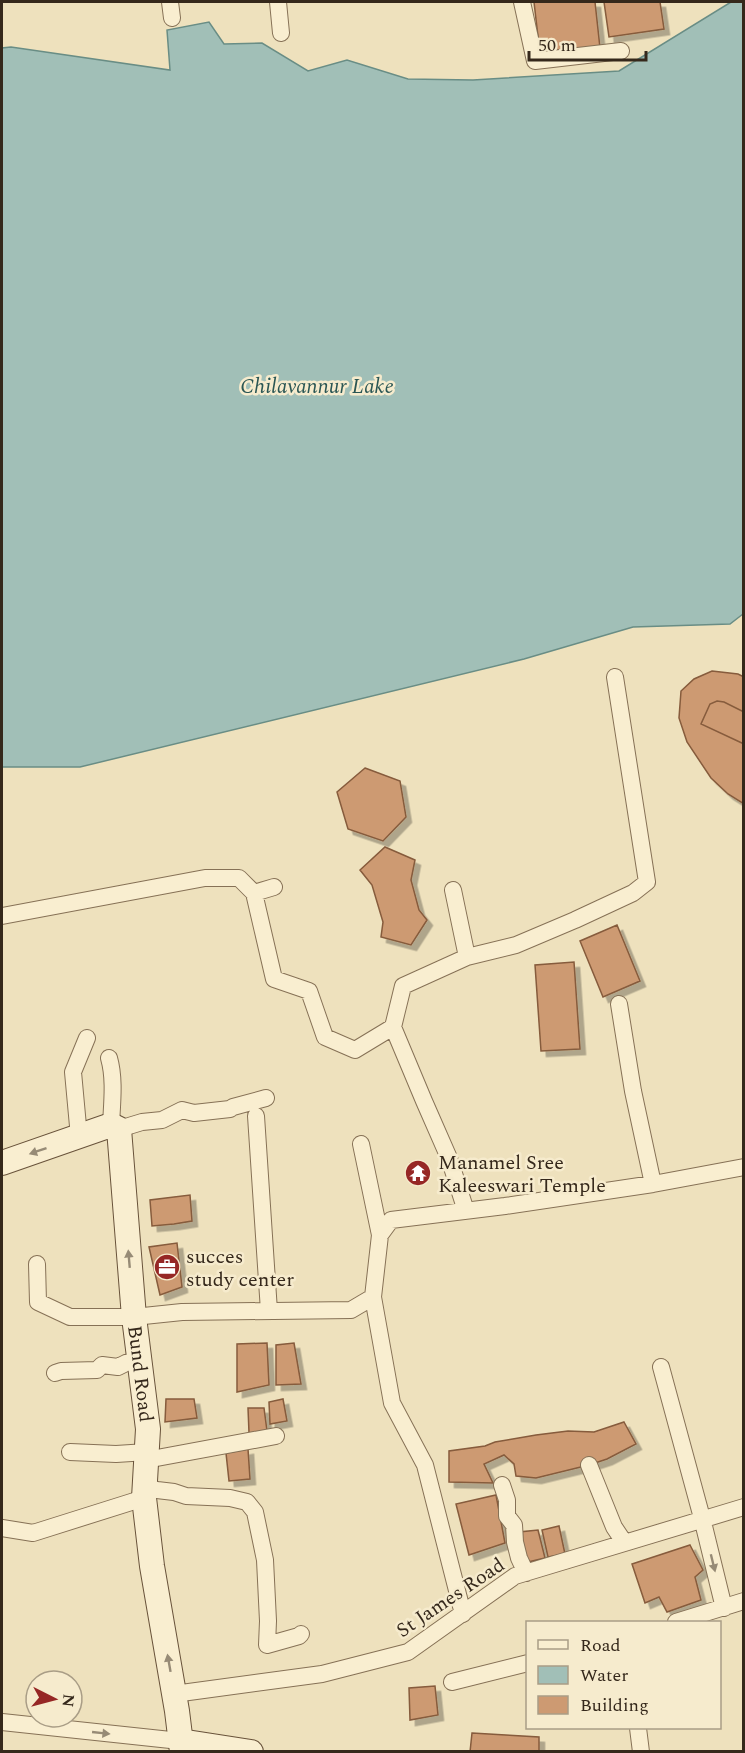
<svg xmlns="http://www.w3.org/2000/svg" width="745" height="1753" viewBox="0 0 745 1753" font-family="Spectral,serif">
	<defs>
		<filter id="shadow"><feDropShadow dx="5.5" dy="5.5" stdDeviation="0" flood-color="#0004"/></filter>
	</defs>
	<rect width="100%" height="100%" fill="#eee1bd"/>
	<path fill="#a1bfb7" stroke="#698d85" stroke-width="1.5" d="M731 2H744L743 614 730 624 633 627 524 659 80 767H2V48L11 47 170 70 167 30 209 22 224 44 262 43 308 71 347 60 408 79 473 80 619 71Z"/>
	<path fill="#cd9a72" stroke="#865b3c" stroke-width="1.5" filter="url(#shadow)" d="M534 2H595L600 48 540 54Z
		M604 2H660L664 29 609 37Z
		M712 671 738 674 744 677V804L728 794 711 778 687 742 679 718 681 691 694 679Z
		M717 701 724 702 744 712V744L701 724 710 704Z
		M365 768 400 781 406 817 383 841 348 829 337 792Z
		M385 847 415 860 411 880 419 910 427 920 411 945 381 937 383 922 372 885 360 870Z
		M617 925 640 981 603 997 580 941Z
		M574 962 580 1049 541 1051 535 965Z
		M190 1195 192 1221 174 1224 152 1226 150 1200Z
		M177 1243 182 1287 160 1295 149 1247Z
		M267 1343 269 1385 237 1392V1344Z
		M294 1343 301 1384 276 1385V1345Z
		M166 1399H194L197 1418 165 1422Z
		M283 1399 287 1421 270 1424 269 1402Z
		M248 1408H264L267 1431 249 1433Z
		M624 1422 636 1444 607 1459 589 1465 536 1478 516 1476 514 1464 504 1455 484 1464 493 1483 449 1482V1451L485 1446 495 1442 536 1435 568 1431 594 1432Z
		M248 1449 250 1479 229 1481 226 1453Z
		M496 1495 505 1543 469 1555 456 1504Z
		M559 1526 565 1554 548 1557 542 1530Z
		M538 1530 545 1558 528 1562 519 1532Z
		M690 1545 703 1570 695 1577 701 1600 667 1612 659 1597 645 1603 632 1564Z
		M435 1686 438 1715 410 1720 409 1688Z
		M472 1733 539 1737V1752H470Z"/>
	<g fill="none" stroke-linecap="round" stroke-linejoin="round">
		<g stroke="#867156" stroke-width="18">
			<path id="street" d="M170 2 172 18
				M278 2 281 33
				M522 2 535 61 621 51
				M453 890 467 957
				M254 893 274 887
				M2 916 205 878H239L254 893 274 979 309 991 325 1037 355 1050 393 1027 403 986 467 957 516 945 575 920 633 893 647 882 615 677
				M619 1004 633 1091 653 1184
				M393 1027 424 1101 449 1158 466 1211
				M109 1058C115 1079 112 1103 111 1125
				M256 1116 269 1311
				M119 1129 142 1122 162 1120 182 1110 194 1113 230 1109 233 1107 266 1098
				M79 1137 73 1072 87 1038
				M361 1144 380 1235
				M37 1264 38 1302 70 1317H134L182 1312 351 1310 373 1297 380 1235 391 1220 505 1206 653 1184 744 1167
				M373 1297 392 1403 425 1465 463 1614
				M661 1367 702 1518 724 1608
				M55 1373 61 1371 97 1370 102 1365 118 1367 126 1363 139 1361
				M70 1452 116 1454 147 1452
				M146 1460 276 1436
				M589 1465 614 1527 624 1542
				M502 1485 507 1500V1516L514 1525 515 1542 519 1558 526 1573
				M145 1486 157 1490 174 1492 186 1496 230 1498 247 1502 255 1512 265 1560 268 1621 267 1645 299 1636 301 1634
				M2 1528 33 1533 144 1498
				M676 1622 744 1601
				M452 1682 528 1663
				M174 1694 322 1674 408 1652 515 1576 744 1507
				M2 1722 180 1741
				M638 1728 641 1752"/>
		</g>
		<g stroke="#68523a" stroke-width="26">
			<g id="secondary">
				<path id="s1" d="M2 1163 111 1125 119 1129 134 1317 148 1429 144 1498 152 1566 177 1711 182 1752"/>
				<path d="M180 1741 251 1752"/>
			</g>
		</g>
		<use href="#street" stroke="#f9eed0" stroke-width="16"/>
		<use href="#secondary" stroke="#f9eed0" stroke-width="24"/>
	</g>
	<defs><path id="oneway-solid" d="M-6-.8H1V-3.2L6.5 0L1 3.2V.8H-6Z" transform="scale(1.5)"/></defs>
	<g fill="#978b76">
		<use href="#oneway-solid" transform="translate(38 1151) rotate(161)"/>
		<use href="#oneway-solid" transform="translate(129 1259) rotate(-95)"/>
		<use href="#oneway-solid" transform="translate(713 1563) rotate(76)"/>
		<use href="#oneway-solid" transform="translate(169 1663) rotate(-100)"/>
		<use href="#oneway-solid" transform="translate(101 1733) rotate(6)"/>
	</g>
	<defs>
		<g id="temple-disc" transform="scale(1.35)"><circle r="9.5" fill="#962725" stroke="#f6ebcd"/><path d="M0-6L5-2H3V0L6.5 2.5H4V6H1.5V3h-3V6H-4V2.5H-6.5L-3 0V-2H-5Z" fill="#fff"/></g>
		<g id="office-disc" transform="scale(1.35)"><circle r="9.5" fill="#962725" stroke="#f6ebcd"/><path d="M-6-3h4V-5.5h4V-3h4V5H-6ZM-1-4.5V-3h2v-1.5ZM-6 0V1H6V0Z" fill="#fff"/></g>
	</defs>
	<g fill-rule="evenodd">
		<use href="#temple-disc" x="418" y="1173"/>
		<use href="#office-disc" x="167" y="1267"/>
	</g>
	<g text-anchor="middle" stroke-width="5" stroke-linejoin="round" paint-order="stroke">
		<g font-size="20" fill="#35281b" stroke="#f6ebcd" text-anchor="start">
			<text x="438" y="1169">Manamel Sree<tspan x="438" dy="23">Kaleeswari Temple</tspan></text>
			<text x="186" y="1263">succes<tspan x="186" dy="23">study center</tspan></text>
		</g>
		<g font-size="20" fill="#35281b" stroke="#f6ebcd">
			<text dy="7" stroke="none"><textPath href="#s1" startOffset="370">Bund Road</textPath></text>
			<text transform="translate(450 1597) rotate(-34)" y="7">St James Road</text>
		</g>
		<g font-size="21" font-style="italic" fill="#2a5654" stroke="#f6ebcd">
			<text x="317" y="393">Chilavannur Lake</text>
		</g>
	</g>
	<rect width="745" height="1753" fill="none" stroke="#35281b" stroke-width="6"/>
	<rect x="526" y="1621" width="195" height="108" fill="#f6ebcd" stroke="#a99d86" stroke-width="1.5"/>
	<rect x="538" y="1640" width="30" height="9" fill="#f9eed0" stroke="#a99d86" stroke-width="1.5"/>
	<text x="580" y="1651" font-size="18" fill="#35281b">Road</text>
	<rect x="538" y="1666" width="30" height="18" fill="#a1bfb7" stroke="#a99d86" stroke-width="1.5"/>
	<text x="580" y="1681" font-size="18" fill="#35281b">Water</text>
	<rect x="538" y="1696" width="30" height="18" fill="#cd9a72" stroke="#a99d86" stroke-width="1.5"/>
	<text x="580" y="1711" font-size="18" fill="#35281b">Building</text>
	<g transform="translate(54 1699) rotate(96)"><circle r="28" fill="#f6ebcd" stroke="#a99d86" stroke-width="1.5"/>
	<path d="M0-4.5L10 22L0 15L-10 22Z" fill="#962725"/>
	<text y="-9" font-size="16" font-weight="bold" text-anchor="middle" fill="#35281b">N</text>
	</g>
	<path d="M529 51v9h117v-9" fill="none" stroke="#35281b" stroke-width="3"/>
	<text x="538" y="51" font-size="18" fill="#35281b" stroke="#f6ebcd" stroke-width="4.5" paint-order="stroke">50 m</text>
</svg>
